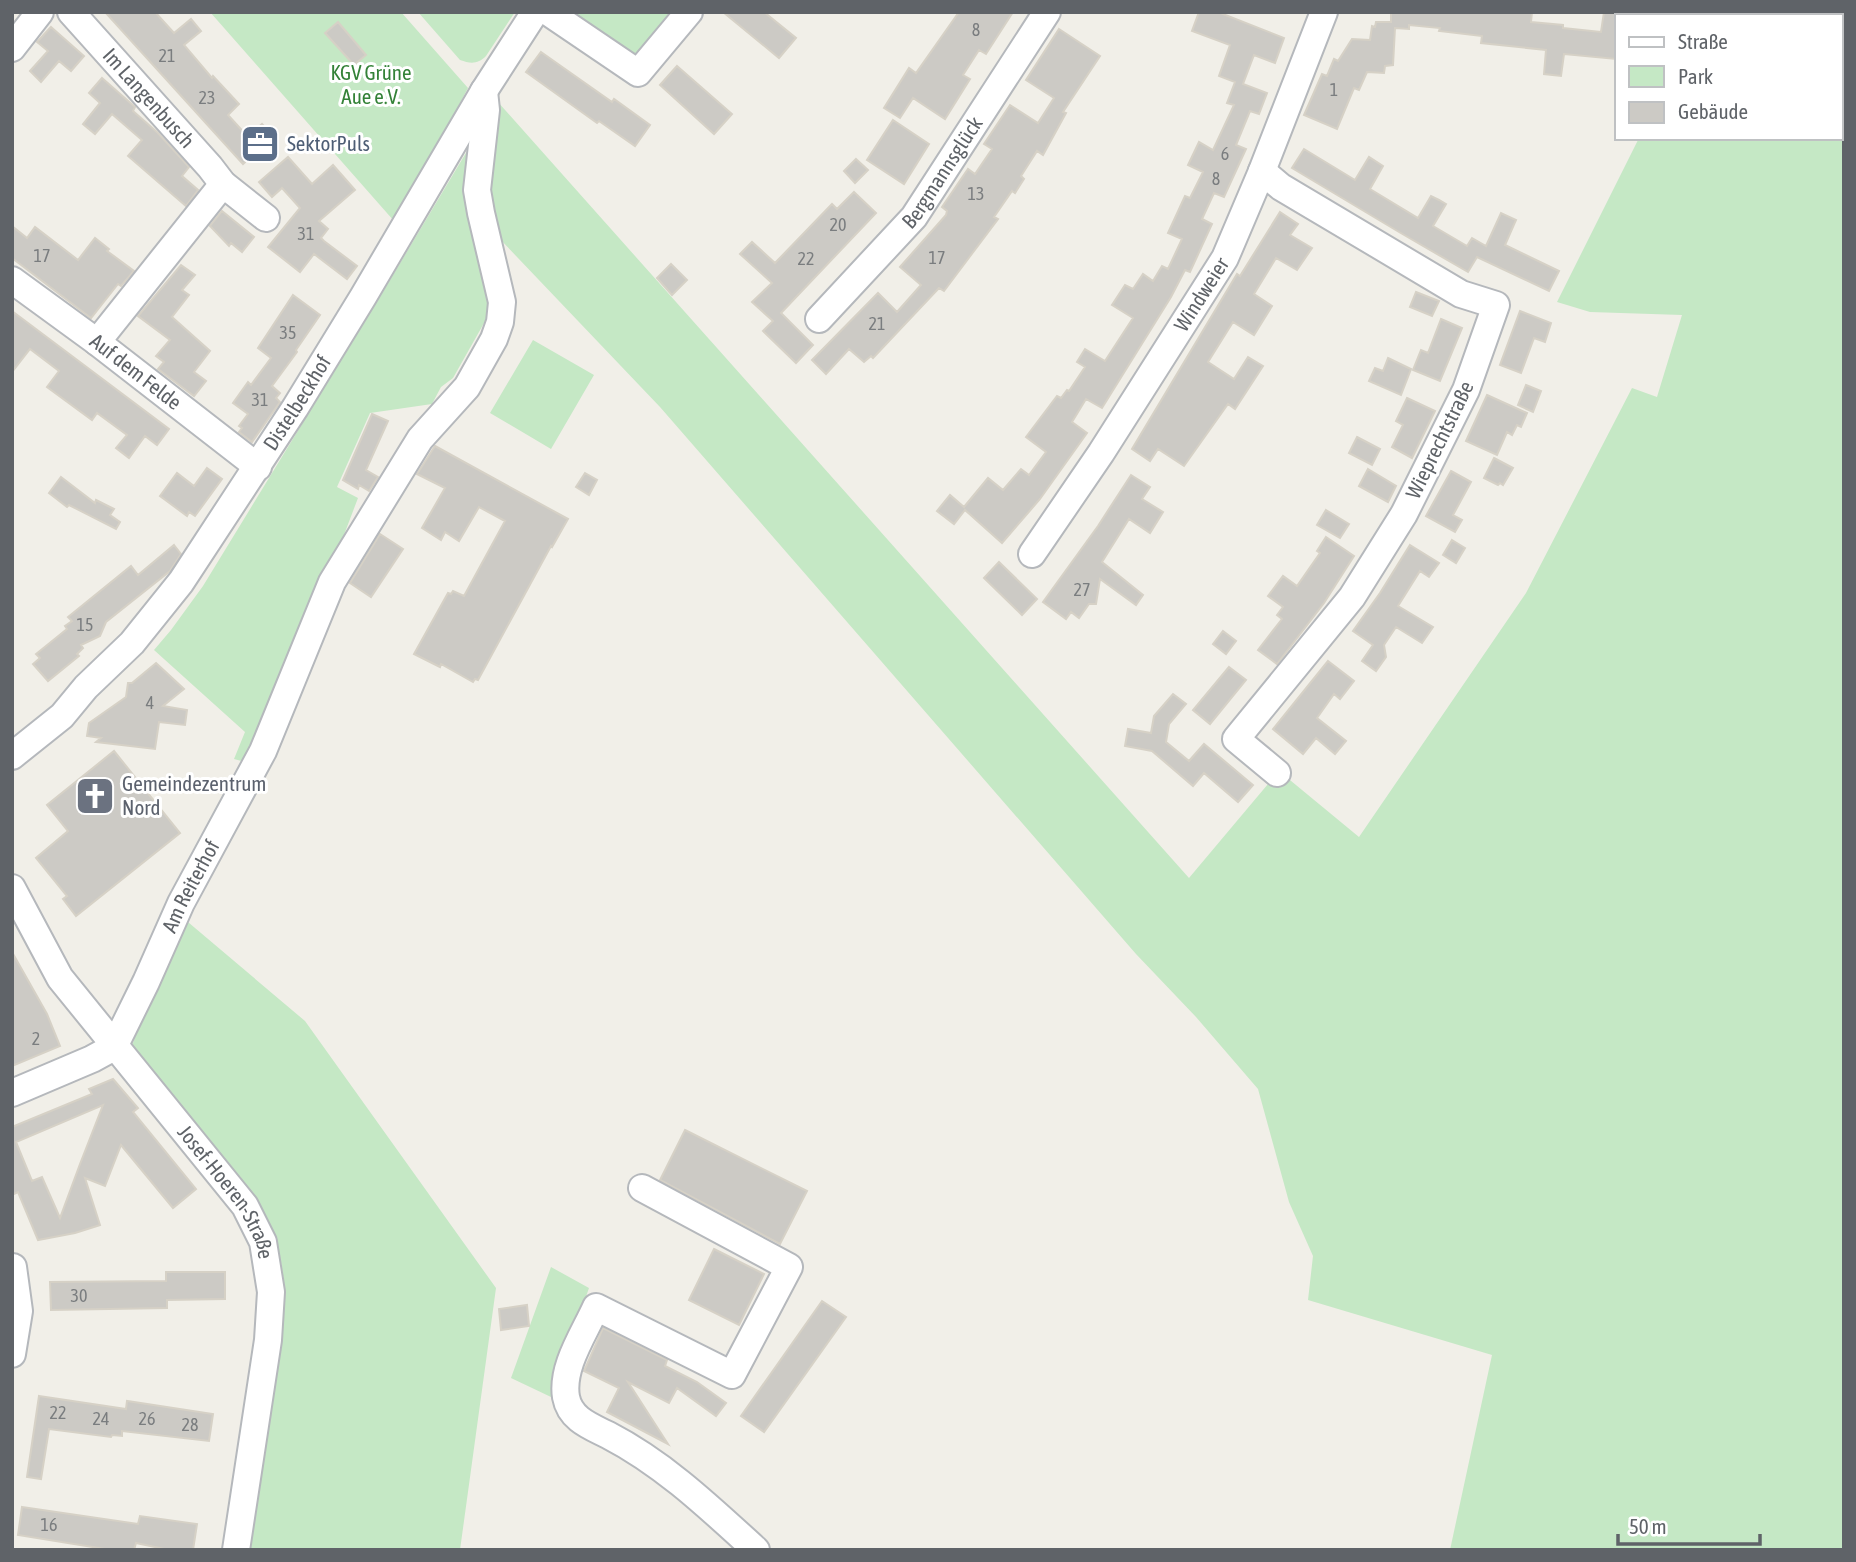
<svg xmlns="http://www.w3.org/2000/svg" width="1856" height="1562" viewBox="0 0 1856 1562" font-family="'Asap Condensed',sans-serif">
	<rect width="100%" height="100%" fill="#f1efe8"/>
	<path fill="#c5e8c5" d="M210 12H401L468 88 417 184 394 221Z
		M418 12H515L486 56C478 64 471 64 460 60Z
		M568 12H679L637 55H631Z
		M1840 33 1844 34V1550H1450L1492 1355 1308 1300 1313 1256 1289 1202 1258 1089 1196 1017 1136 954 660 407 477 215 491 293 488 316 453 378 441 387 432 404 370 413 337 487 358 498 331 569 249 763 234 759 245 732 154 650 171 630 203 586 384 290 497 101 1189 878 1279 771 1359 837 1526 593 1632 388 1657 397 1682 315 1590 312 1557 302 1639 138H1840Z
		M533 340 594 375 551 449 490 413Z
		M182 917 305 1021 496 1288 460 1550H246L285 1289 281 1262 274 1235 131 1048Z
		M551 1267 589 1288 551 1397 511 1378Z"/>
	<path fill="#cccac5" stroke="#d6d1c6" stroke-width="2" fill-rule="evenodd" d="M105 12H155L174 33 191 19 201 31 184 45 212 78 213 76 239 104 228 115 248 137 262 124 273 136 243 164Z
		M723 12H764L796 38 779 58Z
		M959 12H1013L986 54 979 50 963 75 970 79 945 119 913 98 900 118 884 108 909 68 916 73Z
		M1199 12H1218L1284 38 1275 63 1254 55 1243 84 1267 93 1259 114 1250 111 1236 145 1246 149 1224 197 1214 193 1202 219 1212 224 1190 272 1185 270 1171 297 1102 408 1086 399 1072 422 1087 433 1040 499 1002 543 965 510 954 524 937 511 950 495 964 507 988 478 1003 490 1021 469 1029 475 1046 452 1026 437 1057 396 1061 398 1067 390 1069 391 1085 367 1077 362 1085 349 1105 361 1133 318 1112 305 1125 285 1133 289 1143 274 1153 281 1162 266 1168 269 1182 239 1168 233 1185 196 1190 198 1203 172 1188 165 1199 142 1213 150 1234 105 1227 103 1235 82 1219 76 1230 45 1192 31Z
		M1391 12H1532L1531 22 1563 25V28L1601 32 1604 12H1616V59L1564 54 1561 76 1544 74 1546 50 1481 43 1482 36 1439 31 1440 28 1409 25V29L1395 28 1393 65 1385 66 1384 73 1367 72 1359 90 1354 88 1337 129 1304 115 1322 74 1327 76 1334 59 1338 61 1352 39 1370 40 1372 26 1375 27 1376 22H1391Z
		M338 22 366 55 354 65 325 33Z
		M51 27 84 56 71 71 59 61 41 82 30 71 48 51 37 42Z
		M1059 29 1100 56 1063 112 1066 113 1043 155 1037 151 1021 176 1024 179 1015 193 1012 191 994 217 998 219 944 291 939 288 873 358 871 356 864 362 849 349 826 374 812 360 878 293 897 312 921 285 900 267 946 215 947 211 942 207 968 169 975 174 992 149 984 144 1010 105 1038 123 1054 98 1026 80Z
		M541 52 612 102 614 99 650 125 635 146 599 121 597 123 526 72Z
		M677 66 732 114 714 134 660 85Z
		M102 78 135 107 133 111 158 133 189 167 182 176 198 190 186 206 128 156 142 140 112 114 95 134 83 124 100 103 89 93Z
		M893 120 929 144 904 184 867 160Z
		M1304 149 1355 180 1369 157 1383 166 1370 189 1418 218 1431 196 1439 200 1446 204 1433 226 1467 246 1472 238 1486 246 1501 213 1516 220 1505 245 1559 271 1549 291 1477 257 1468 272 1399 232 1292 168Z
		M288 157 312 184 333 165 355 190 319 221 328 229 321 238 324 241 357 266 347 279 314 254 300 272 268 247 300 208 282 188 272 197 259 182Z
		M856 159 868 170 855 183 844 171Z
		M854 192 876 213 781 313 813 345 796 363 763 331 773 321 752 302 772 283 740 254 752 242 775 263 832 204 837 209Z
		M222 211 254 237 242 252 231 243 229 246 210 226Z
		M1280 212 1298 224 1290 235 1312 248 1297 270 1276 258 1254 294 1272 306 1254 335 1233 322 1208 362 1234 379 1248 357 1263 366 1235 409 1228 404 1184 466 1158 449 1150 461 1132 449 1237 274 1240 276Z
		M12 226 27 238 35 227 78 260 95 238 109 249 107 251 134 271 121 286 118 284 91 318 12 258Z
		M671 264 687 280 672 295 657 278Z
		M181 265 195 275 182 290 189 295 172 317 210 351 194 372 206 381 194 396 158 369 164 362 156 356 170 340 138 316Z
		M1416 292 1439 301 1432 316 1410 307Z
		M293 295 320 315 296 350 297 352 272 386 280 393 276 398 280 402 252 442 239 432 242 428 239 426 248 414 233 403 248 382 251 385 271 358 258 348Z
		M12 311 169 429 157 445 145 436 129 458 116 448 127 435 97 413 92 420 47 387 59 371 30 349 12 372Z
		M1520 311 1551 323 1545 342 1534 338 1521 373 1500 365Z
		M1441 319 1462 328 1440 381 1413 370 1421 350 1428 353Z
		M1388 358 1411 369 1401 395 1369 381 1375 368 1383 371Z
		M1526 385 1541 391 1533 412 1518 405Z
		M1487 395 1527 413 1521 427 1517 425 1512 435 1507 432 1497 455 1466 441Z
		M1407 398 1435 411 1412 458 1392 447 1403 425 1396 421Z
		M372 414 388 421 366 470 378 477 369 491 359 485 358 489 343 480Z
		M1357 437 1380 449 1372 465 1349 453Z
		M435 446 568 519 552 547 551 546 478 680 475 679 473 682 441 664 440 667 414 654 448 593 451 594 453 591 464 596 505 521 479 507 459 541 445 532 441 540 422 528 445 488 417 474Z
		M1494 458 1513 468 1503 485 1500 483 1498 485 1484 478Z
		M207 468 222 479 195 516 189 512 187 516 160 496 177 473 194 486Z
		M1368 469 1396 486 1388 502 1359 486Z
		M1451 471 1471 482 1453 515 1462 520 1455 532 1426 516Z
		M585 473 597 480 589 495 576 487Z
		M1131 475 1150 487 1142 499 1163 512 1150 533 1129 519 1102 562 1143 595 1136 605 1100 579 1096 604H1089L1079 618 1071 612 1066 619 1043 602 1098 526Z
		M61 477 95 503 96 500 114 509 110 515 120 522 116 529 69 505 67 507 49 493Z
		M1326 510 1349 524 1340 538 1317 525Z
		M380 534 403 549 371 597 350 583Z
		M1326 537 1354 556 1324 603 1277 664 1258 650 1282 619 1277 615 1283 607 1268 596 1283 576 1297 586 1320 553 1317 551Z
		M1452 540 1465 548 1456 563 1443 555Z
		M174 545 181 554 170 571 106 622 100 636 81 645 83 648 77 654 79 656 48 681 33 664 40 658 36 654 67 629 65 626 72 621 68 617 131 566 138 575Z
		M1410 545 1439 563 1429 577 1420 571 1398 606 1433 627 1422 643 1396 627 1384 645 1386 657 1376 671 1362 661 1373 645 1353 631 1380 593Z
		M999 562 1037 599 1022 615 984 578Z
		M1223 631 1236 641 1226 654 1213 644Z
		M1328 661 1354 681 1340 699 1334 694 1317 718 1346 741 1335 754 1316 738 1303 754 1273 729Z
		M156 663 184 689 163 706 187 710 185 725 159 722 155 749 96 742 101 738 87 736 89 723 126 697 128 683H132Z
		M1229 667 1246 680 1210 724 1193 710Z
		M1173 694 1186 704 1169 724 1166 742 1189 761 1204 744 1253 785 1238 802 1204 773 1193 786 1152 751 1125 746 1128 729 1151 733 1154 716Z
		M114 751 180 833 76 916 63 899 67 896 36 858 68 831 47 805Z
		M12 952 47 1014 60 1046 12 1066Z
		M113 1079 138 1108 133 1112 196 1189 173 1208 121 1145 105 1186 85 1178 100 1225 75 1233 38 1240 18 1192 12 1195V1127L92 1094 89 1089ZM103 1105 80 1164 60 1218 42 1177 32 1181 16 1142Z
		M685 1130 807 1191 780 1244 660 1180Z
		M714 1249 764 1274 739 1325 689 1300Z
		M166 1272H225V1299L167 1300V1308L51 1310 50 1282 166 1281Z
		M822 1301 846 1317 764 1432 741 1416Z
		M527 1305 529 1326 501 1330 499 1309Z
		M603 1328 667 1360 665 1366 697 1382 726 1403 716 1416 677 1388 669 1403 628 1382 668 1444 607 1412 619 1388 584 1371Z
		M39 1396 126 1409 127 1401 213 1414 209 1441 122 1431V1436L112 1435 111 1437 49 1429 41 1479 27 1477Z
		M22 1507 138 1524 140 1516 197 1524 193 1550H169L136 1543 134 1550H111L18 1535Z"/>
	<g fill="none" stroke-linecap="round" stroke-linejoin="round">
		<g stroke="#b5b8bc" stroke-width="30">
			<g id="minor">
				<path id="s1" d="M71 12 210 167 223 184 266 218"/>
				<path d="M548 12 638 73 689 12"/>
				<path d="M1742 12 1765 16"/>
				<path d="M1840 28H1844"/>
				<path d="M12 48 40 12"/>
				<path d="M1262 171 1281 187 1461 294 1496 305 1466 390 1404 514 1352 597 1236 739 1277 773"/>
				<path id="s2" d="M12 280 97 342 258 467"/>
				<path id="s3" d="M819 319 914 217 1047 12"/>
				<path d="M97 342 223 184"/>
				<path id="s4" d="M1032 554 1101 453 1225 258 1262 171 1324 12"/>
				<path id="s5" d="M12 756 62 716 86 687 132 643 181 582 295 408 363 297 484 91 535 12"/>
				<path id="s6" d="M12 888 60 978 245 1206 263 1242 271 1292 268 1340 236 1550"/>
				<path id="s7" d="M12 1093 92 1059 114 1047 146 982 181 903 263 751 332 582 420 439 467 387 494 339 500 322 502 302 481 213 477 190 486 110 484 91"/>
				<path d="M642 1188 789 1267 732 1375 596 1307C584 1334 561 1367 566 1397 570 1419 590 1426 608 1435 664 1464 709 1507 756 1550"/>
				<path d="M12 1354 19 1311 13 1267"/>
			</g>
		</g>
		<use href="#minor" stroke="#fff" stroke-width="26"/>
	</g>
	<defs>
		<g id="office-square" transform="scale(2.0125)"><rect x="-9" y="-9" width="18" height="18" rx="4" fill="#5c6f8a" stroke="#fff"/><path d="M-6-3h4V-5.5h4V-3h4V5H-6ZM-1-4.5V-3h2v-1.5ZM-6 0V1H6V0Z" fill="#fff"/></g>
		<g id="church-square" transform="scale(2.0125)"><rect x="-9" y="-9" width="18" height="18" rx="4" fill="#6b7280" stroke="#fff"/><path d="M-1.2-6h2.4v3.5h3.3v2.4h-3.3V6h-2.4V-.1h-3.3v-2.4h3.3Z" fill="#fff"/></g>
	</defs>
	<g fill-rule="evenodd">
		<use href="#office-square" x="260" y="144"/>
		<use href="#church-square" x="95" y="796"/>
	</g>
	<g text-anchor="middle" stroke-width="6" stroke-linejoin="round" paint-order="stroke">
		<g font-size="18" fill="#7a7d7f">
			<text x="976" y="36">8</text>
			<text x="167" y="62">21</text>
			<text x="1334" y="96">1</text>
			<text x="207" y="104">23</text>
			<text x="1225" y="160">6</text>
			<text x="1216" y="185">8</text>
			<text x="976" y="200">13</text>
			<text x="838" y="231">20</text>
			<text x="306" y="240">31</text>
			<text x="42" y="262">17</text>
			<text x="937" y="264">17</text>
			<text x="806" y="265">22</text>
			<text x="877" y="330">21</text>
			<text x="288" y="339">35</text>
			<text x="260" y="406">31</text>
			<text x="1082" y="596">27</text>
			<text x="85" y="631">15</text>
			<text x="150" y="709">4</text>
			<text x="36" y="1045">2</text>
			<text x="79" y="1302">30</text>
			<text x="58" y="1419">22</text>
			<text x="101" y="1425">24</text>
			<text x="147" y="1425">26</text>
			<text x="190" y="1431">28</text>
			<text x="49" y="1531">16</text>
		</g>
		<g font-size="21" fill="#348238" stroke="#fff">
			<text x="371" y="80">KGV Grüne<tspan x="371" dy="24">Aue e.V.</tspan></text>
		</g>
		<g font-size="21" fill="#5f6368" stroke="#fff">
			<text dy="7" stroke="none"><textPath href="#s1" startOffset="116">Im Langenbusch</textPath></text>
			<text dy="7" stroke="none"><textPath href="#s3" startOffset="192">Bergmannsglück</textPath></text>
			<text dy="7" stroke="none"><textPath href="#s4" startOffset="310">Windweier</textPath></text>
			<text dy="7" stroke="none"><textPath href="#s2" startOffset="154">Auf dem Felde</textPath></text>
			<text dy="7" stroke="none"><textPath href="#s5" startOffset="457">Distelbeckhof</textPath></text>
			<text transform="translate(1440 440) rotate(-64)" y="7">Wieprechtstraße</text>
			<text dy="7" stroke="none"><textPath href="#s7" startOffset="290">Am Reiterhof</textPath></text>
			<text dy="7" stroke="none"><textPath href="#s6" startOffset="374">Josef-Hoeren-Straße</textPath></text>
		</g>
		<g font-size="21" fill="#4e5e75" stroke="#fff" text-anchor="start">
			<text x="287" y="151">SektorPuls</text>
		</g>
		<g font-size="21" fill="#5b616d" stroke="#fff" text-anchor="start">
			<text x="122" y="791">Gemeindezentrum<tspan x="122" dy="24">Nord</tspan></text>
		</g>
	</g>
	<rect width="1856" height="1562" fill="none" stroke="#5f6368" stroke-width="28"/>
	<rect x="1615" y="14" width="228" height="126" fill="#ffffff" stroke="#bfc1c3" stroke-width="2"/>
	<rect x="1629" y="37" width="35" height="10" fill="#ffffff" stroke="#bfc1c3" stroke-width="2"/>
	<text x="1678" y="49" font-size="21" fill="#5f6368">Straße</text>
	<rect x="1629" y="66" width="35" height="21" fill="#c5e8c5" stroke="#bfc1c3" stroke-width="2"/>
	<text x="1678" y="84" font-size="21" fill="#5f6368">Park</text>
	<rect x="1629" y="102" width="35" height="21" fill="#cccac5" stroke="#bfc1c3" stroke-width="2"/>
	<text x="1678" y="119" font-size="21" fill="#5f6368">Gebäude</text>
	<path d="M1618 1534v10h142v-10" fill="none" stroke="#5f6368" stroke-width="3.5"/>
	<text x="1629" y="1534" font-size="21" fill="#5f6368" stroke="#ffffff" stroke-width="5" paint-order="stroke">50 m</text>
</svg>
